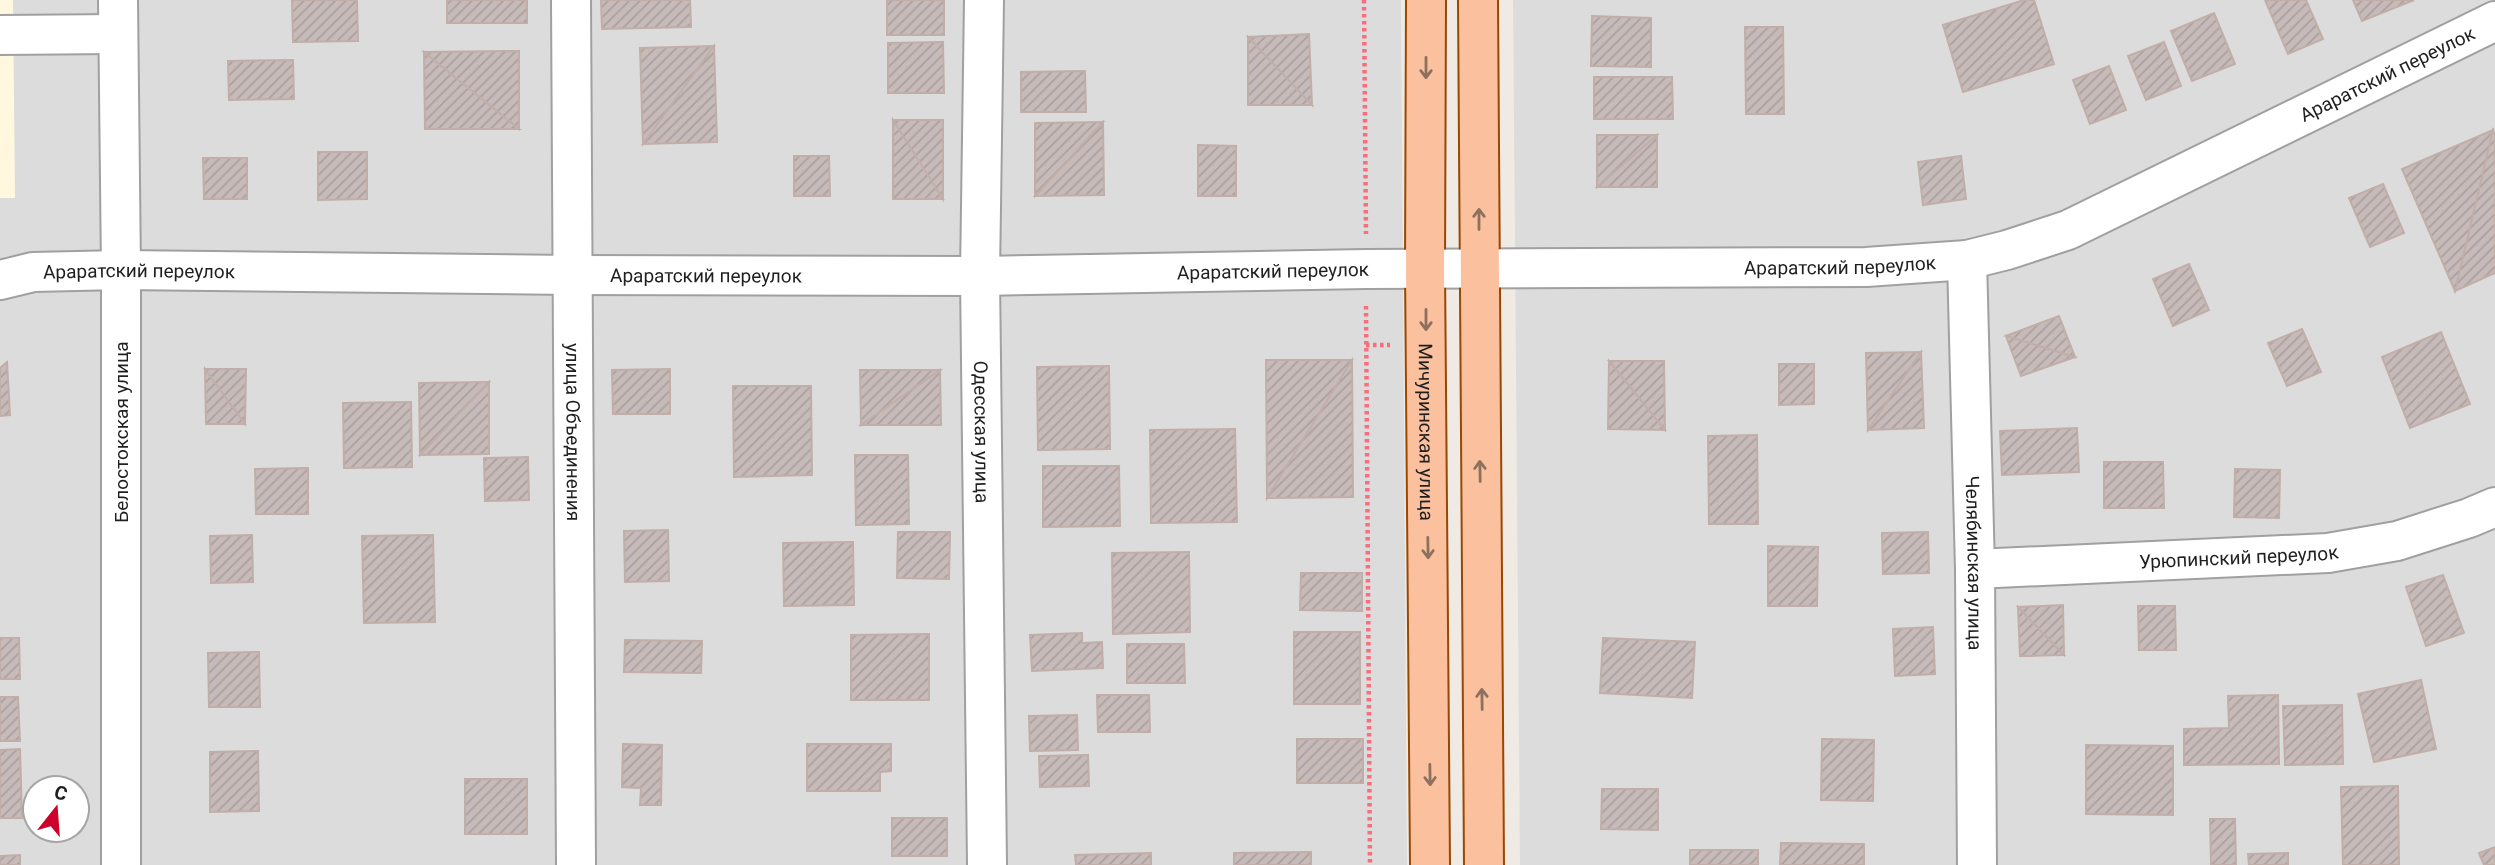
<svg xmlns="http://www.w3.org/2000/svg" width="2495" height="865" viewBox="0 0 2495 865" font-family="Roboto,sans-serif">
	<defs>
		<pattern id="building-hatch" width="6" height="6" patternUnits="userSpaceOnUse" patternTransform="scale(1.75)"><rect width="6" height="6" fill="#c7bbb9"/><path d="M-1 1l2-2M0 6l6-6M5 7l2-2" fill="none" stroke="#aaa09f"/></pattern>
	</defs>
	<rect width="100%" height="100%" fill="#f0eae5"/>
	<path fill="#dddcdc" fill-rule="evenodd" d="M0 0H1401L1407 865H0ZM35 788H77V830H35Z
		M1513 0H2495V865H1520Z"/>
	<path fill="#fff8df" d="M0 0H13L15 198H0Z"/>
	<path fill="url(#building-hatch)" stroke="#c1aea8" stroke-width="2" d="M292 0H357L358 41 293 42Z
		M447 0H527V23H447Z
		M601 0H690L691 27 602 29Z
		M887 0H944V35H887Z
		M2024 0H2034L2054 64 1963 92 1943 25Z
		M2265 0H2306L2323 39 2288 54Z
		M2353 0H2414L2362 21Z
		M2214 13 2235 64 2192 81 2171 31Z
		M1592 16 1651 18V67L1591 66Z
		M1745 27H1783L1784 114H1746Z
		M1309 34 1312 105 1248 37Z
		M1248 37 1312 105H1248Z
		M943 42 944 93H888V43Z
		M2164 42 2181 86 2146 100 2128 56Z
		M714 46 717 142 643 144Z
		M714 46 643 144 640 48Z
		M519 51V129L424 52Z
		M424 52 519 129H425Z
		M293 60 294 99 229 100 228 61Z
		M2109 66 2126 110 2090 124 2073 80Z
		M1085 71 1086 112H1021V72Z
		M1594 77H1672L1673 119H1594Z
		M893 120 943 199H893Z
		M893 120H943V199Z
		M1103 122 1035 196V123Z
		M1103 122 1104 195 1035 196Z
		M2493 130 2455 291 2402 169Z
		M2493 130 2495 134V273L2455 291Z
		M1597 135H1657L1597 187Z
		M1657 135V187H1597Z
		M1198 145 1236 146V196H1198Z
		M318 152H367V199L318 200Z
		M794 156H829L830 196H794Z
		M1961 156 1966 199 1923 205 1918 162Z
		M203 158H247V199H204Z
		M2383 184 2404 233 2370 247 2349 198Z
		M2189 264 2209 310 2173 326 2153 279Z
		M2059 316 2075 357 2006 336Z
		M2302 329 2321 372 2287 386 2268 343Z
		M2441 332 2470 404 2410 428 2382 357Z
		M2006 336 2075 357 2021 376Z
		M1921 352 1868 430 1866 353Z
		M1921 352 1924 428 1868 430Z
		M1266 360H1352L1267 498Z
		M1352 360 1353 497 1267 498Z
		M1609 361H1664L1665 430Z
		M1609 361 1665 430 1608 429Z
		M7 362 10 415 0 416V368Z
		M1779 364H1814V404L1779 405Z
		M1109 366 1110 449 1038 450 1037 367Z
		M205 369 245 424H206Z
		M205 369H246L245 424Z
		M670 369V414H613L612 370Z
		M860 370H940L861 425Z
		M940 370 941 425H861Z
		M489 382V454L420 455Z
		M489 382 420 455 419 383Z
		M733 386H811L812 475 734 477Z
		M411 402 412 467 344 468 343 403Z
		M2077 428 2079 472 2002 475 2000 431Z
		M1235 429 1237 522 1151 523 1150 430Z
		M1757 435 1758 524H1709L1708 436Z
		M855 455H908L909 524 856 525Z
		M528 457 529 500 485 501 484 458Z
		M2104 462H2163L2164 508H2104Z
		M1043 466H1119L1120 526 1043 527Z
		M308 468V514H256L255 469Z
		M2235 469 2280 470 2279 518 2234 517Z
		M668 530 669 581 625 582 624 531Z
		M898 532H950L949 579 897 578Z
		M1928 532 1929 573 1883 574 1882 533Z
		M252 535 253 582 211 583 210 536Z
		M433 535 435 622 364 623 362 536Z
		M853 542 854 605 784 606 783 543Z
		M1768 546 1818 547 1817 606H1768Z
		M1189 552 1190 632 1113 634 1112 553Z
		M1301 573H1362V611L1300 610Z
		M2443 575 2464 633 2426 646 2406 587Z
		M2063 605 2064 655 2018 607Z
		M2138 606H2175L2176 650H2139Z
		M2018 607 2064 655 2020 656Z
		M1933 627 1935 674 1895 676 1893 629Z
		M1294 632H1360V704H1294Z
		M1082 633V643L1102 642 1103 668 1032 671 1030 635Z
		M929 634V700H851V635Z
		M0 638H19L20 679H0Z
		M1603 638 1695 642 1692 698 1600 693Z
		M625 640 702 641 701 673 624 672Z
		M1127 644H1184L1185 683H1127Z
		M259 652 260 707H209L208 653Z
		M2421 680 2436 749 2374 762 2358 694Z
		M1097 695H1149L1150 732H1098Z
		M2278 695 2279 764 2184 765V729L2229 728 2228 696Z
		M0 697H18L20 741H0Z
		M2342 705 2343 764 2285 765 2283 706Z
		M1077 715 1078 750 1030 751 1029 716Z
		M1297 739H1363V783H1297Z
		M1822 739 1874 740 1873 801 1821 800Z
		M623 744 662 745 661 805H640L641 788 622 787Z
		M807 744H891V771L880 772V791H807Z
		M2086 745 2173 746V815L2086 814Z
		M20 749 22 818H0V750Z
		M258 751 259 811 210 812V752Z
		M1088 755 1089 786 1040 787 1039 756Z
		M465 779H527V834H465Z
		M2398 786 2399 865H2343L2341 787Z
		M1602 789H1658V830L1601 829Z
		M892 818H947V856H892Z
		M2210 819H2235L2236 865H2211Z
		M1781 843 1864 844V865H1780Z
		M2495 847V865H2484L2479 853Z
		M1690 850H1758V865H1690Z
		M1311 852V865H1234V853Z
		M1151 853V865H1076L1075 855Z
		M2288 853V865H2249L2248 854Z
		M20 855V865H0V856Z"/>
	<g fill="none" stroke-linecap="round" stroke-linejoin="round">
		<g stroke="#a0a0a0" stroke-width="42">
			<g id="minor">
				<path d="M118 0 121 270V865"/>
				<path id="s1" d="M571 0 576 865"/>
				<path id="s2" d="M984 0 980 276 987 865"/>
				<path d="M0 35 118 34"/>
				<path id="s3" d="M1967 260 1975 569 1977 865"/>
				<path id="s4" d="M0 280 33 272 121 270 573 275 980 276 1366 269 1866 267 1967 260 2007 250 2068 230 2495 21"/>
				<path id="s5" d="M1975 569 2328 553 2397 541 2469 518 2495 507"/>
			</g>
		</g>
		<g stroke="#994701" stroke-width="42">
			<g id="major">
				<path id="s6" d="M1426 0 1425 269 1430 865"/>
				<path d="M1478 0 1484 865"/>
			</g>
		</g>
		<path stroke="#f96d7c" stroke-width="4.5" stroke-dasharray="3.5 3.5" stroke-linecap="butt" d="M1364 0 1366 234
			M1366 306 1370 865
			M1366 345H1390"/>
		<use href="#minor" stroke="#fff" stroke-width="38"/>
		<use href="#major" stroke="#fbc09e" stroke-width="38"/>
	</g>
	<defs><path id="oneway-shaft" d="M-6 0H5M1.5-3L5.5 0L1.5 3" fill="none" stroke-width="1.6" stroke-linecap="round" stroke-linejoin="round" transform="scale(1.75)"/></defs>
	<g stroke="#8d705e">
		<use href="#oneway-shaft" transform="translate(1426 68) rotate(90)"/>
		<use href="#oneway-shaft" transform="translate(1479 219) rotate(-90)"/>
		<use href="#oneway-shaft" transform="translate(1426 320) rotate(90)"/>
		<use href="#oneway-shaft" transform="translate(1480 471) rotate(-91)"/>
		<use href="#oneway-shaft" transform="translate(1428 548) rotate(89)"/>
		<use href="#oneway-shaft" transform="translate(1482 699) rotate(-91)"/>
		<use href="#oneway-shaft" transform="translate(1430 775) rotate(89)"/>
	</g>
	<g text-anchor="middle" stroke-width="5" stroke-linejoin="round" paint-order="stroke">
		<g font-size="19" fill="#1f1f1f" stroke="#fff">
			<text dy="7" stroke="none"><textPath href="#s4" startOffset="2429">Араратский переулок</textPath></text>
			<text dy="7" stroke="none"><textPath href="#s4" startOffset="1841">Араратский переулок</textPath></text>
			<text dy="7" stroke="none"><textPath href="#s4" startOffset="1274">Араратский переулок</textPath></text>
			<text dy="7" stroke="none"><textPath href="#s4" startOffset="140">Араратский переулок</textPath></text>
			<text dy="7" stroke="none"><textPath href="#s4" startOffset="707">Араратский переулок</textPath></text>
			<text transform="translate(121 432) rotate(-90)" y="7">Белостокская улица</text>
			<text dy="7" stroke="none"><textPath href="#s2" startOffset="432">Одесская улица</textPath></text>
			<text dy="7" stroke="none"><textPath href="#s1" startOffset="432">улица Объединения</textPath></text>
			<text dy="7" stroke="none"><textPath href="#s6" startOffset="432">Мичуринская улица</textPath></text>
			<text dy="7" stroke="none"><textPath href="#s5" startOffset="264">Урюпинский переулок</textPath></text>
			<text dy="7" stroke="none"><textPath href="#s3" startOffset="303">Челябинская улица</textPath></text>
		</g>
	</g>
	<g transform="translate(56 809) rotate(17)"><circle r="33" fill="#ffffff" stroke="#a5a5a5" stroke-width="2"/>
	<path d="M0-5L12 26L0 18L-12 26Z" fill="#cd012b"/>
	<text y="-10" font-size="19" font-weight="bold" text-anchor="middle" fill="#1f1f1f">С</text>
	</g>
</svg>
